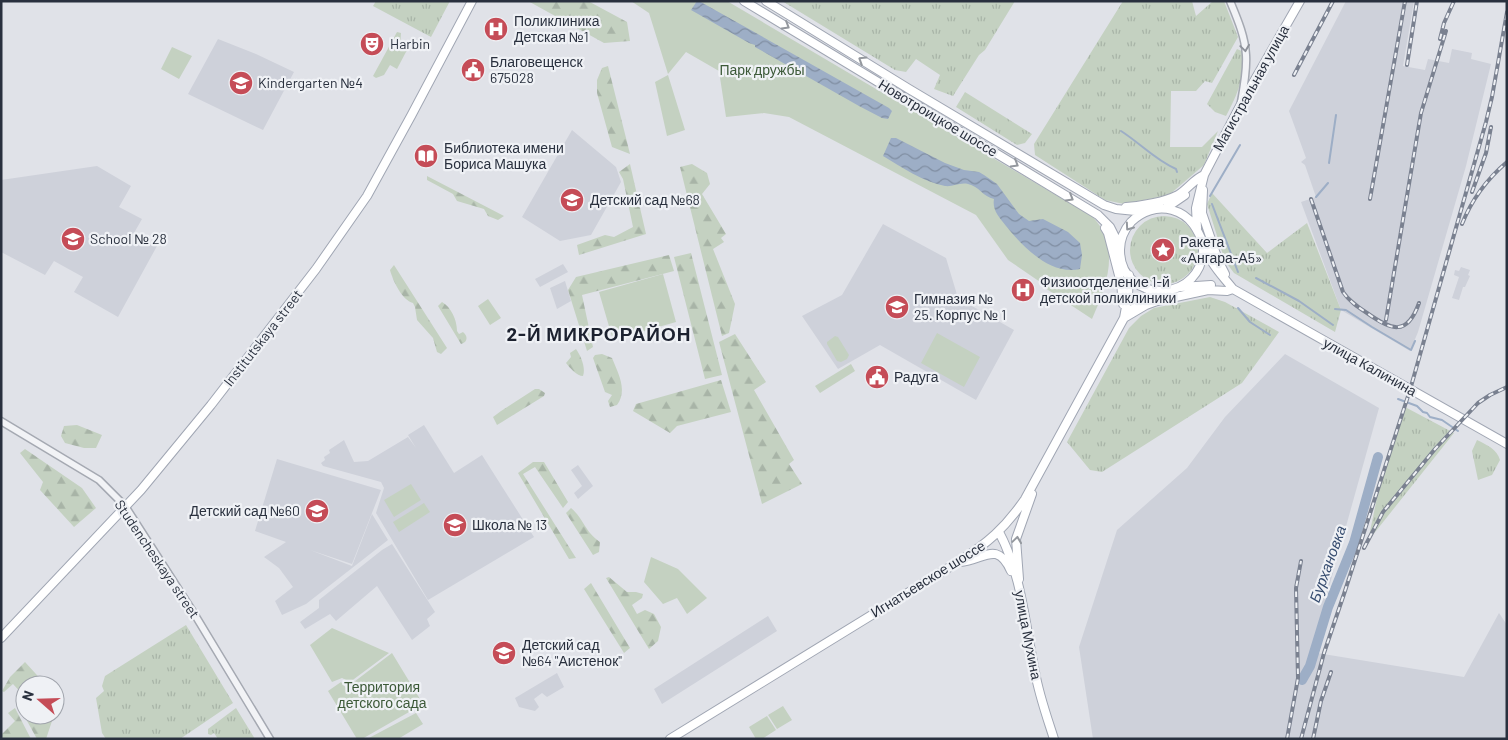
<svg xmlns="http://www.w3.org/2000/svg" width="1508" height="740" viewBox="0 0 1508 740" font-family="Barlow,sans-serif">
	<defs>
		<pattern id="grass-tufts" width="24" height="20" patternUnits="userSpaceOnUse" patternTransform="scale(1.25)"><rect width="24" height="20" fill="#c4d1c1"/><path d="M3 7l-1-3M5 7V3M7 7l1-3M15 17l-1-3M17 17v-4M19 17l1-3" fill="none" stroke="#a8b4a7"/></pattern>
		<pattern id="forest-firs" width="22" height="20" patternUnits="userSpaceOnUse" patternTransform="scale(1.25)"><rect width="22" height="20" fill="#c4d1c1"/><path d="M5 1l3.5 6h-7zM16 11l3.5 6h-7z" fill="#a8b4a7"/></pattern>
		<pattern id="water-waves" width="16" height="10" patternUnits="userSpaceOnUse" patternTransform="scale(1.25)"><rect width="16" height="10" fill="#9daec6"/><path d="M0 5q4-4 8 0t8 0" fill="none" stroke="#808ea2"/></pattern>
	</defs>
	<rect width="100%" height="100%" fill="#e0e2e8"/>
	<path fill="#ced1da" d="M1346 1H1414L1403 66 1425 70 1428 59 1449 63 1452 49 1472 53 1471 59 1491 64 1466 166 1418 332 1410 351 1341 310 1301 202 1316 197 1305 165 1301 162 1306 158 1289 111Z
		M218 39 256 54 294 72 263 130 188 94Z
		M572 130 616 167 621 182 591 235 560 241 522 217Z
		M97 166 131 186 119 207 142 219 134 233 157 246 118 317 74 292 83 277 54 261 45 275 1 252V180Z
		M883 224 946 258 958 298 1014 330 976 400 880 345 838 369 802 316 842 295Z
		M563 264 568 272 540 287 535 279Z
		M1461 267 1470 270 1468 275 1470 276 1465 287H1463L1459 300 1452 298 1459 277 1454 275 1455 270 1459 271Z
		M565 281 571 301 557 309 550 288Z
		M1285 354 1379 408 1311 652 1464 677 1499 613 1507 625V739H1093L1079 647 1117 530 1187 468 1225 417Z
		M424 425 454 473 482 455 534 537 428 600 376 513 384 488 381 482 323 466 321 463 325 460 324 457 330 453 329 450 344 440 354 462 368 461 408 437 416 448 408 435Z
		M277 459 381 490 352 564 310 550 352 566 372 514 388 540 306 604 282 615 275 601 293 587 279 568 264 557 286 542 255 531Z
		M578 465 593 486 578 499 574 493 582 486 571 470Z
		M392 544 435 612 427 619 430 626 412 640 377 586 336 621 330 614 305 629 300 622 319 608V600L382 550Z
		M768 616 777 631 662 704 654 689Z
		M557 673 564 687 547 697 542 693 534 699 539 707 535 711 519 707 515 698Z"/>
	<path fill="url(#grass-tufts)" d="M376 1H450L431 37 373 6Z
		M782 1H1015L985 50 979 55 953 96 934 89 940 75 916 59 906 72 895 70Z
		M1123 1H1192L1196 16 1213 1H1224L1238 37 1212 83 1205 81 1196 91H1171L1170 147H1202L1218 131 1204 165 1169 195 1124 204 1105 200 1035 155 1034 144Z
		M1237 49 1244 52C1243 80 1239 92 1226 116L1215 112 1207 104Z
		M965 92 1032 134 1025 143 1017 145 956 107Z
		M1212 193 1267 253 1307 223 1341 310 1335 332 1234 273 1225 261 1207 204Z
		M1130 250a34 34 0 1 1 68 0a34 34 0 1 1-68 0Z
		M1210 297 1225 302 1279 332 1242 383 1102 472 1090 470 1067 442 1129 328 1141 316 1154 308Z
		M1405 407 1454 433 1368 541 1378 493Z
		M1477 440C1487 445 1497 449 1500 460L1492 475 1478 480 1472 451Z
		M186 625 233 703 180 739H106L102 733 96 698 104 691 102 686 105 676Z
		M236 708 255 739H218L214 733 211 735 208 734V729Z"/>
	<path fill="url(#forest-firs)" d="M528 1H588L627 22 630 41 604 43Z
		M608 66 630 154 612 147 597 93V80L602 68Z
		M630 164 646 234 579 255 577 245 605 235 614 237 633 227 623 179 619 172Z
		M692 164 707 173 710 184 702 194 726 234 721 238 724 242 713 249 735 304 729 333 722 336 680 167Z
		M427 176 504 216 498 220 488 216 484 209 457 201 453 194 427 180Z
		M691 253 722 375 705 379 674 257Z
		M669 255 674 271 582 295 593 347 587 351 568 290 576 277Z
		M394 265 447 348 441 354 437 352 433 338 417 320 415 307 413 303C402 300 393 281 390 270Z
		M442 302C451 307 457 320 457 331L459 334 463 332C468 336 468 342 461 344L438 306Z
		M735 334 766 382 754 390 794 460 789 464 802 484 762 504 719 342Z
		M576 349C581 356 586 368 583 376 577 376 570 368 566 363L571 357 570 353Z
		M602 354 612 358C618 373 628 390 617 405L610 407 608 401 612 395 605 392 593 358 595 355Z
		M721 380 731 412 677 426 670 433 633 411 636 404Z
		M535 389H539L545 393 544 396 502 422 497 425 493 417 501 411Z
		M77 425 102 435 96 448H84L65 443 61 436 64 426Z
		M25 449 82 488 96 508 74 527 40 490 43 482 20 453Z
		M533 462H544L568 502 563 508 535 467 523 474 576 558 569 559 518 473Z
		M571 508C584 519 585 532 600 542L599 552 593 555 566 513Z
		M609 577 627 592H636L643 594 642 598 632 605 637 614 645 610 654 614 661 627 658 641 649 649 606 578Z
		M591 583 630 648 624 653 584 589Z
		M25 662 46 685H25V715H54L46 739H37L21 710V705L17 701 23 695 13 684 4 692 2 691 10 677Z
		M15 708 31 739H1V735L15 721 8 713Z"/>
	<path fill="#c4d1c1" d="M631 1H727L1093 217C1121 248 1107 285 1092 319L1045 288 1046 286 1008 260 976 215 789 117 764 113 726 117 719 71 686 52 668 74 649 13Z
		M397 32 401 33 400 46 407 50 397 69 390 65 384 75 376 78 373 76Z
		M172 47 192 56 179 79 161 69Z
		M668 75 685 130 667 136 655 82Z
		M663 274 676 322 613 340 599 292Z
		M488 299 501 318 490 325 478 306Z
		M937 333 980 357 964 387 921 363Z
		M835 336 838 337 849 355 847 359 841 362 837 361 827 344V342Z
		M851 364 855 371 820 393 815 386Z
		M411 484 421 500 394 517 384 500Z
		M424 503 430 512 399 532 393 522Z
		M651 557 678 569 707 598 687 614 677 598 663 604 644 582Z
		M332 628 389 653 350 682 342 678 332 682 310 645Z
		M392 653 423 704 362 739H357L328 691 341 682 346 688Z
		M783 706 792 720 777 729 768 715Z
		M416 713 423 724 398 739H367Z
		M767 716 776 730 762 739H756L749 727Z"/>
	<path fill="url(#water-waves)" d="M697 1H699L889 108 892 111 888 119 882 118 859 106 755 47V45L749 43 691 10Z
		M891 138H896L945 163 964 170 979 172 984 175 997 184 1019 214 1029 221 1043 219 1068 232 1080 243 1082 255 1080 269C1051 276 1023 247 1006 226 999 217 992 210 994 199 983 197 979 186 968 184 960 182 953 187 945 186 924 182 901 167 883 156Z"/>
	<g fill="none" stroke-linecap="round" stroke-linejoin="round">
		<path stroke="#9daec6" stroke-width="2" d="M1121 131C1140 143 1155 160 1176 169L1177 172
			M1329 163 1336 115
			M1210 196 1240 145
			M1316 197 1328 183
			M1212 204 1238 272
			M1256 278 1299 301 1333 325
			M1238 308 1250 322 1270 335
			M1335 309 1346 310 1372 327 1411 350 1415 341
			M1398 399 1417 406 1423 412 1427 413 1430 417 1442 420 1458 431"/>
		<path stroke="#9daec6" stroke-width="10" d="M1302 680 1310 666 1328 607 1354 543 1378 457"/>
		<g stroke="#a5a9b2" stroke-width="9">
			<path id="minor" d="M1230 1C1237 18 1245 36 1246 55 1247 71 1244 86 1241 102
				M1 421 99 480 125 506 195 615 270 739"/>
		</g>
		<g stroke="#a0a6b3" stroke-width="10">
			<path id="major" d="M744 1 1098 215 1110 227 1120 247
				M766 1 909 89 1104 205 1116 209 1145 212
				M1203 190 1202 213 1218 260 1225 274
				M1126 207C1142 206 1164 202 1178 195 1187 190 1194 179 1204 175
				M1166 208 1185 195
				M1105 228 1108 233 1121 283 1123 304
				M1197 228 1196 208 1204 175 1241 104 1300 1
				M1203 243C1207 305 1120 306 1120 250 1120 240 1124 230 1131 222 1142 211 1157 206 1172 210 1198 217 1201 242 1212 262 1218 272 1226 280 1233 289L1507 444
				M1181 287 1211 285
				M1132 310 1144 298 1157 292
				M1124 318 1146 305 1157 301 1208 290 1227 291 1233 289
				M999 532C1022 575 1025 625 1035 672 1039 695 1047 717 1054 739
				M960 562C984 560 997 540 1011 571
				M1019 579 1016 539 1032 494
				M1 638 141 490 211 405 316 269 367 196 411 116 472 1
				M670 739 958 562C988 543 1005 528 1025 499L1124 318 1128 296 1129 275"/>
		</g>
		<use href="#minor" stroke="#f2f3f6" stroke-width="6"/>
		<use href="#major" stroke="#fff" stroke-width="8"/>
		<g stroke="#7a8190" stroke-width="4">
			<path id="rail" d="M1440 39 1444 23 1454 1
				M1407 65 1417 1
				M1294 75 1333 1
				M1472 192 1486 153 1491 127
				M1311 199 1343 292C1349 301 1358 307 1367 313 1391 330 1407 337 1419 303
				M1370 199 1405 1
				M1462 224C1472 199 1487 179 1507 162
				M1386 320 1421 113 1446 31
				M1364 548 1383 512 1435 449 1478 403 1490 395 1507 387
				M1287 739 1298 678 1296 588 1301 561
				M1301 739 1324 653 1344 594 1410 390 1486 122 1492 97 1507 12
				M1313 739 1321 701 1331 672"/>
		</g>
		<use href="#rail" stroke="#eff1f5" stroke-width="2" stroke-dasharray="5.5" stroke-linecap="butt"/>
	</g>
	<defs><path id="oneway-chevron" d="M-2-3.5L2.5 0L-2 3.5" fill="none" stroke-width="1.6" stroke-linecap="round" stroke-linejoin="round" transform="scale(1.25)"/></defs>
	<g stroke="#94989e">
		<use href="#oneway-chevron" transform="translate(786 26) rotate(31)"/>
		<use href="#oneway-chevron" transform="translate(862 60) rotate(-148)"/>
		<use href="#oneway-chevron" transform="translate(1015 164) rotate(31)"/>
		<use href="#oneway-chevron" transform="translate(1070 198) rotate(31)"/>
		<use href="#oneway-chevron" transform="translate(1129 227) rotate(125)"/>
		<use href="#oneway-chevron" transform="translate(1017 540) rotate(-82)"/>
	</g>
	<use stroke="#8e929a" href="#oneway-chevron" transform="translate(1245 48) rotate(82)"/>
	<defs>
		<g id="hospital-disc" transform="scale(1.25)"><circle r="9.5" fill="#c54c57" stroke="#eff1f5"/><path d="M-5-5h3v3.5h4V-5h3V5h-3V1.5h-4V5h-3Z" fill="#fff"/></g>
		<g id="theatre-disc" transform="scale(1.25)"><circle r="9.5" fill="#c54c57" stroke="#eff1f5"/><path d="M-5-5.5Q0-4 5-5.5V0Q5 5 0 6Q-5 5-5 0ZM-3.3-2.5H-1v1.5H-3.3ZM1-2.5H3.3v1.5H1ZM-2.8 1Q0 5.5 2.8 1Z" fill="#fff"/></g>
		<g id="civic-disc" transform="scale(1.25)"><circle r="9.5" fill="#c54c57" stroke="#eff1f5"/><path d="M-.6-6.5H3V-4.5H.6V-3L4-1V1h2V6H-6V1h2V-1L-.6-3ZM-1.2 2.5V6h2.4V2.5Z" fill="#fff"/></g>
		<g id="school-disc" transform="scale(1.25)"><circle r="9.5" fill="#c54c57" stroke="#eff1f5"/><path d="M0-5L7-2L0 1L-7-2ZM-4 1L0 2.5L4 1V4Q0 6-4 4Z" fill="#fff"/></g>
		<g id="library-disc" transform="scale(1.25)"><circle r="9.5" fill="#c54c57" stroke="#eff1f5"/><path d="M-6-4Q-3-5.5-.7-3.5V5Q-3 3-6 4ZM6-4Q3-5.5 .7-3.5V5Q3 3 6 4Z" fill="#fff"/></g>
		<g id="sight-disc" transform="scale(1.25)"><circle r="9.5" fill="#c54c57" stroke="#eff1f5"/><path d="M0-6L1.8-2.2L6-1.7L2.9 1.2L3.7 5.4L0 3.3L-3.7 5.4L-2.9 1.2L-6-1.7L-1.8-2.2Z" fill="#fff"/></g>
	</defs>
	<g fill-rule="evenodd">
		<use href="#hospital-disc" x="496" y="29"/>
		<use href="#theatre-disc" x="372" y="44"/>
		<use href="#civic-disc" x="473" y="70"/>
		<use href="#school-disc" x="241" y="83"/>
		<use href="#library-disc" x="426" y="156"/>
		<use href="#school-disc" x="572" y="200"/>
		<use href="#school-disc" x="73" y="239"/>
		<use href="#sight-disc" x="1163" y="250"/>
		<use href="#hospital-disc" x="1023" y="290"/>
		<use href="#school-disc" x="897" y="307"/>
		<use href="#civic-disc" x="877" y="377"/>
		<use href="#school-disc" x="317" y="511"/>
		<use href="#school-disc" x="455" y="525"/>
		<use href="#school-disc" x="504" y="653"/>
	</g>
	<g text-anchor="middle" stroke-width="4.5" stroke-linejoin="round" paint-order="stroke">
		<g font-size="14" fill="#29303e" stroke="#eff1f5" text-anchor="start">
			<text x="514" y="26">Поликлиника<tspan x="514" dy="16">Детская №1</tspan></text>
			<text x="390" y="49">Harbin</text>
			<text x="490" y="67">Благовещенск<tspan x="490" dy="16">675028</tspan></text>
			<text x="258" y="88">Kindergarten №4</text>
			<text x="444" y="153">Библиотека имени<tspan x="444" dy="16">Бориса Машука</tspan></text>
			<text x="590" y="205">Детский сад №68</text>
			<text x="90" y="244">School № 28</text>
			<text x="1180" y="247">Ракета<tspan x="1180" dy="16">«Ангара-А5»</tspan></text>
			<text x="1040" y="287">Физиоотделение 1-й<tspan x="1040" dy="16">детской поликлиники</tspan></text>
			<text x="914" y="304">Гимназия №<tspan x="914" dy="16">25. Корпус № 1</tspan></text>
			<text x="894" y="382">Радуга</text>
			<text x="300" y="516" text-anchor="end">Детский сад №60</text>
			<text x="472" y="530">Школа № 13</text>
			<text x="522" y="650">Детский сад<tspan x="522" dy="16">№64 "Аистенок"</tspan></text>
		</g>
		<g font-size="14" fill="#3c5938" stroke="#eff1f5">
			<text x="762" y="75">Парк дружбы</text>
			<text x="382" y="692">Территория<tspan x="382" dy="16">детского сада</tspan></text>
		</g>
		<g font-size="14" fill="#29303e" stroke="#eff1f5">
			<text transform="translate(1251 88) rotate(-61)" y="5">Магистральная улица</text>
			<text transform="translate(938 118) rotate(31)" y="5">Новотроицкое шоссе</text>
			<text transform="translate(263 338) rotate(-52)" y="5">Institutskaya street</text>
			<text transform="translate(1370 367) rotate(29)" y="5">улица Калинина</text>
			<text transform="translate(157 559) rotate(56)" y="5">Studencheskaya street</text>
			<text transform="translate(928 579) rotate(-32)" y="5">Игнатьевское шоссе</text>
			<text transform="translate(1028 635) rotate(79)" y="5">улица Мухина</text>
		</g>
		<g font-size="15" font-style="italic" fill="#364c6f" stroke="#eff1f5">
			<text transform="translate(1328 564) rotate(-70)" y="5">Бурхановка</text>
		</g>
		<g font-size="19" font-weight="bold" letter-spacing="1" fill="#1c212f" stroke="#eff1f5">
			<text x="599" y="341">2-Й МИКРОРАЙОН</text>
		</g>
	</g>
	<rect width="1508" height="740" fill="none" stroke="#29303e" stroke-width="5"/>
	<g transform="translate(40 700) rotate(290)"><circle r="24" fill="#eff1f5" stroke="#a0a4ac"/>
	<path d="M0-4L9 19L0 12L-9 19Z" fill="#c54c57"/>
	<text y="-8" font-size="14" font-weight="bold" text-anchor="middle" fill="#29303e">N</text>
	</g>
</svg>
